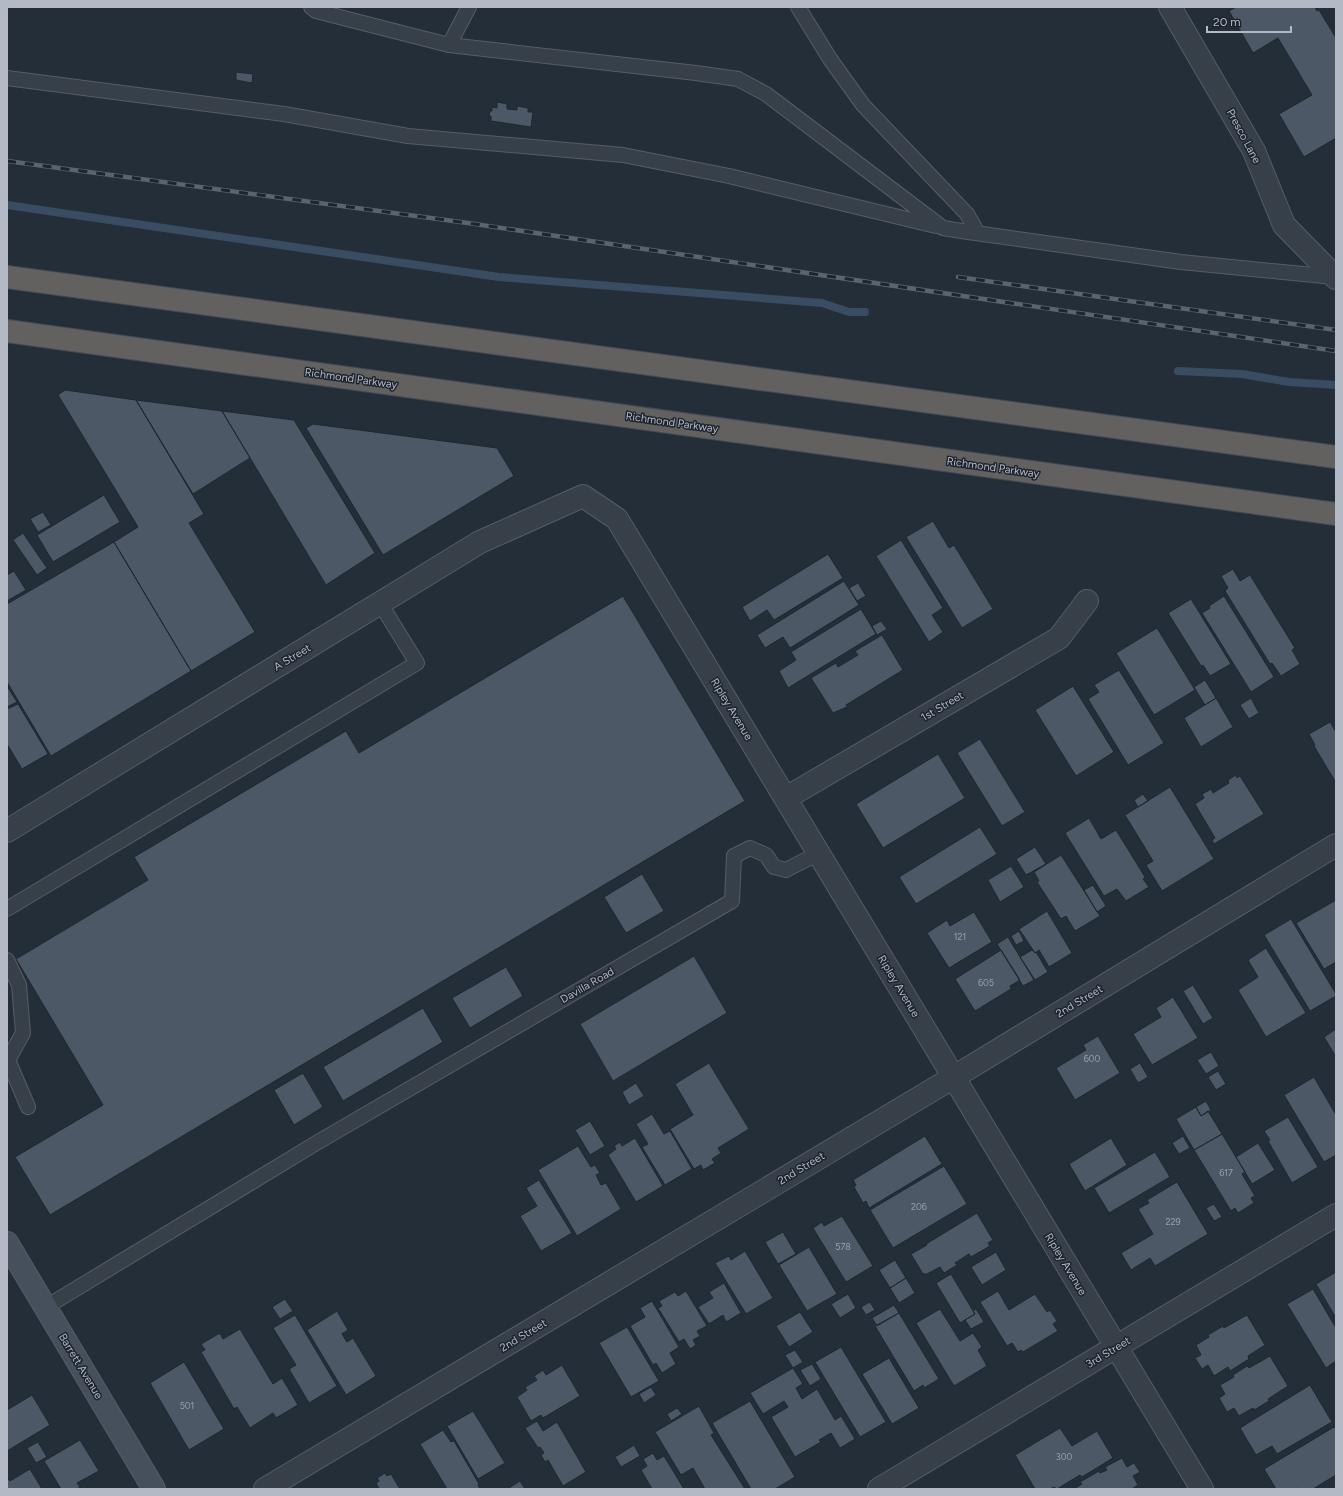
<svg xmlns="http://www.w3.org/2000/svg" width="1343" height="1496" viewBox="0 0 1343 1496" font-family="Figtree,sans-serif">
	<rect width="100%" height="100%" fill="#242e39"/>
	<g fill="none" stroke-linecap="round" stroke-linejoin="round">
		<path stroke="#3a4c61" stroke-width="8" d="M7 205 499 277 822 303 849 312H865
			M1178 371 1242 374 1289 382 1336 385"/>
	</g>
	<path fill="#4c5865" stroke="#1f2630" d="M1236 7H1315L1317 11 1319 10 1336 38V138L1304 157 1279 114 1312 95 1278 38 1253 53 1229 11Z
		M236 72 253 74 252 83 236 80Z
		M497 102 507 104V109L517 110V106L528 108V112H533L531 127 491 121V116H489L490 111H492V107L497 108Z
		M65 390 136 400 204 514 189 523 255 632 191 671 114 542 138 527 58 395Z
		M136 400 222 411 250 458 193 494Z
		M222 411 294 420 375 553 326 585Z
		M313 424 497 448 514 476 383 555 306 428Z
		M104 495 120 522 53 562 37 535Z
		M43 512 51 525 38 532 30 519Z
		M933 521 949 548 954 545 993 609 962 628 906 537Z
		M23 533 47 568 37 575 13 540Z
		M901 540 943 608 932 615 943 632 929 642 876 556Z
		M114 542 191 671 51 756 7 682V604Z
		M828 554 843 578 774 620 767 610 750 621 742 607Z
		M1233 569 1240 581 1250 575 1295 648 1292 650 1300 664 1281 676 1272 663 1270 664 1225 591 1228 588 1221 576Z
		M14 571 26 590 7 601V575Z
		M844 581 859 605 790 648 783 637 765 648 757 635Z
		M858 583 866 596 857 601 849 588Z
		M623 596 745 801 50 1215 15 1157 103 1105 16 959 148 880 134 857 346 731 359 753Z
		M1224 596 1274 677 1251 692 1202 613 1210 608 1209 606Z
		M1191 599 1231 664 1210 676 1203 665 1201 666 1168 613Z
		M861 609 876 634 788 688 779 671 796 660 791 652Z
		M881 621 887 629 877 635 872 626Z
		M1157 628 1195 690 1154 715 1116 653Z
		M882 635 903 670 846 705 847 707 833 713 811 678 836 663 838 667 858 655 855 651Z
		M1119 670 1164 743 1128 765 1088 699 1099 692 1094 685Z
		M1205 680 1216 698 1205 705 1194 687Z
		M7 686 17 702 7 707Z
		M1073 686 1114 752 1076 776 1035 710Z
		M1216 698 1233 727 1201 747 1184 718Z
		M1251 698 1259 713 1249 719 1240 705Z
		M18 704 48 754 22 769 7 744V709Z
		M1330 722 1336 732V783L1314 746 1315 745 1309 734Z
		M980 739 1025 812 1002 826 957 753Z
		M938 754 965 798 883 848 856 804Z
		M1236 775 1237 778 1240 776 1264 814 1214 844 1212 840 1215 838 1195 804 1204 798 1202 794 1211 789 1213 793 1229 783 1228 780Z
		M1170 787 1214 859 1162 891 1146 865 1153 861 1125 815Z
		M1143 794 1148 801 1138 807 1134 800Z
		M1089 818 1101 839 1116 830 1145 877 1143 879 1149 887 1126 901 1117 889 1104 896 1065 833Z
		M980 827 997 854 916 904 899 877Z
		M1035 847 1046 864 1026 875 1016 859Z
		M1061 855 1100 916 1075 931 1066 916 1061 919 1037 882 1039 881 1034 872Z
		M1011 866 1024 887 1000 902 988 880Z
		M642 874 664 911 626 933 604 897Z
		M1093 885 1106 906 1097 912 1084 890Z
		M1336 900V962L1324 969 1296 923Z
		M1047 911 1072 953 1049 967 1039 950 1035 953 1019 929Z
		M974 912 992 942 949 968 927 933 947 920 950 926Z
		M1291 919 1336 994V996L1310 1011 1264 935Z
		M1019 931 1024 941 1016 945 1011 936Z
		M1008 937 1034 980 1023 986 997 944Z
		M1266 948 1306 1013 1266 1037 1238 990 1258 977 1248 960Z
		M1001 950 1020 980 1010 986 1011 989 975 1011 955 979Z
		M1032 950 1035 953 1036 952 1048 972 1035 980 1020 957Z
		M694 956 727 1013 613 1081 580 1024Z
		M506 967 523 996 470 1028 452 998Z
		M1193 985 1213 1018 1203 1024 1183 991Z
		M1173 997 1198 1038 1152 1065 1133 1034 1161 1017 1156 1008Z
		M423 1008 443 1042 343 1101 323 1067Z
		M1336 1029V1057L1324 1037Z
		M1098 1036 1120 1073 1075 1100 1056 1068 1086 1050 1083 1045Z
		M1211 1052 1219 1066 1206 1074 1197 1060Z
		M709 1063 749 1129 718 1148 721 1153 712 1159 715 1163 703 1170 701 1165 694 1169 670 1129 693 1115 675 1084Z
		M1140 1063 1148 1077 1138 1083 1130 1069Z
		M1218 1071 1226 1084 1216 1090 1208 1077Z
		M303 1073 323 1107 294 1125 274 1090Z
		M1314 1077 1336 1115V1155L1324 1162 1284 1095Z
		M636 1083 644 1096 629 1105 622 1092Z
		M1206 1101 1211 1110 1201 1116 1196 1107Z
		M1196 1107 1201 1116 1208 1111 1222 1134 1194 1150 1176 1119Z
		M652 1114 664 1134 670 1131 692 1169 665 1185 642 1147 648 1144 636 1124Z
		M1288 1117 1318 1167 1292 1183 1268 1141 1270 1140 1264 1131Z
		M590 1121 605 1146 590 1155 575 1130Z
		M1222 1134 1245 1172 1242 1174 1255 1196 1251 1198 1254 1203 1238 1213 1235 1208 1231 1211 1194 1150Z
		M925 1136 942 1164 869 1208 866 1201 863 1203 854 1187 856 1185 853 1180Z
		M1183 1136 1190 1148 1179 1154 1172 1143Z
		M635 1138 663 1186 636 1202 608 1155 616 1149 614 1146 620 1142 622 1146Z
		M1111 1138 1127 1165 1085 1191 1069 1164Z
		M1258 1143 1275 1170 1252 1184 1236 1157Z
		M578 1146 591 1167 595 1165 600 1173 596 1175 601 1185 606 1183 621 1209 577 1236 538 1170Z
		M1155 1152 1170 1177 1109 1213 1094 1188Z
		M944 1166 967 1204 893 1248 870 1210Z
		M539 1180 572 1233 541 1251 520 1216 537 1206 526 1188Z
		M1177 1182 1208 1234 1155 1266 1150 1258 1131 1270 1121 1253 1153 1234 1138 1209 1149 1203 1147 1200Z
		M1214 1204 1222 1217 1214 1221 1206 1208Z
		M977 1213 993 1240 988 1243 990 1246 971 1257 969 1254 955 1263 957 1265 944 1273 940 1267 927 1274H923L911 1254 927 1245 926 1244Z
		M842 1216 873 1266 846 1282 813 1228 822 1222 824 1226Z
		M783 1232 796 1254 778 1264 765 1242Z
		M809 1247 837 1294 807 1311 779 1265Z
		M745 1251 773 1298 746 1314 715 1263 729 1256 731 1260Z
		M996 1252 1006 1270 982 1285 971 1267Z
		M895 1260 906 1278 890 1288 879 1270Z
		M1336 1272V1318L1316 1284Z
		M951 1274 975 1314 960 1323 936 1283Z
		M906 1278 915 1293 899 1303 890 1288Z
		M724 1283 741 1313 726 1322 723 1315 709 1324 698 1307 713 1298 709 1292Z
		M1313 1289 1336 1328V1361L1326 1368 1287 1304Z
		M686 1291 707 1326 697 1331 700 1336 693 1340 696 1345 690 1349 684 1339 679 1342 658 1308 662 1306 659 1301 675 1292 678 1296Z
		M998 1291 1009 1310 1035 1294 1047 1312 1050 1310 1057 1321 1053 1324 1058 1331 1023 1352 1021 1350 1018 1352 1012 1343 1007 1346 980 1302Z
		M848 1294 856 1308 840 1318 831 1304Z
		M285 1299 293 1311 280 1319 272 1307Z
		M652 1301 679 1347 670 1353 676 1364 662 1373 656 1363 653 1365 630 1326 645 1317 640 1308Z
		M870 1302 875 1310 866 1315 861 1307Z
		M894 1305 899 1313 877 1326 872 1318Z
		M940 1309 960 1341 973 1333 982 1347 978 1350 987 1366 954 1386 916 1323Z
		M976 1309 984 1322 971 1329 965 1320 975 1314 973 1311Z
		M337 1311 348 1330 342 1334 347 1342 353 1338 376 1376 346 1395 307 1330Z
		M800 1312 813 1332 789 1347 776 1326Z
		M899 1313 939 1379 924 1388 923 1385 914 1391 875 1326Z
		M295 1315 337 1386 309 1403 289 1369 296 1365 273 1328Z
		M1247 1315 1265 1345 1248 1356 1249 1359 1230 1371 1228 1367 1214 1376 1208 1365 1202 1369 1195 1358 1201 1355 1196 1345 1209 1337 1208 1335 1223 1326 1224 1328Z
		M627 1327 659 1381 631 1397 599 1343Z
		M240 1329 273 1384 282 1378 298 1405 276 1418 273 1413 250 1428 237 1407 234 1409 201 1352 205 1350 201 1344 220 1333 223 1339Z
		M841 1347 886 1422 860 1437 815 1362Z
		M795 1350 803 1362 793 1368 785 1355Z
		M1270 1356 1288 1386 1268 1399 1269 1401 1254 1410 1253 1408 1239 1416 1234 1408 1227 1412 1219 1398 1225 1394 1220 1385 1234 1377 1233 1375 1247 1366 1249 1368Z
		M889 1358 919 1408 892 1424 862 1374Z
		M184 1362 224 1429 189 1450 150 1383Z
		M812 1364 821 1379 810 1386 800 1370Z
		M562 1365 580 1396 543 1418 541 1415 531 1421 517 1397 527 1390 525 1387 537 1380 534 1376 543 1370 546 1375Z
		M793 1368 803 1384 796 1388 802 1399 817 1389 835 1420 841 1416 855 1439 840 1448 831 1433 819 1440 821 1442 795 1457 771 1417 788 1407 784 1401 763 1414 750 1393Z
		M1310 1385 1332 1422 1277 1454 1272 1446 1256 1455 1240 1428Z
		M651 1387 656 1395 644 1403 639 1394Z
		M32 1395 50 1425 7 1451V1410Z
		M750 1401 795 1477 775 1489H751L712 1423Z
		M699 1406 714 1433 711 1435 745 1489H705L693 1468 681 1475 655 1432Z
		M677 1408 682 1414 671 1421 667 1414Z
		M473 1411 505 1463 478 1479 447 1426Z
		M537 1421 543 1431 557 1422 586 1472 563 1486 548 1460 545 1462 541 1455 544 1453 540 1447 538 1448 525 1428Z
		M1334 1427 1336 1429V1475L1313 1489H1298L1297 1488 1295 1489H1276L1264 1469Z
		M1060 1428 1072 1446 1097 1431 1113 1458 1082 1477 1080 1475 1057 1489 1054 1487 1050 1489H1035L1015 1455Z
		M443 1430 451 1442 454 1441 479 1484 478 1485 480 1489H447L420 1444Z
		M80 1440 99 1471 77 1483 80 1487 77 1489H61L44 1461Z
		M38 1442 47 1457 36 1463 27 1448Z
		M634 1445 640 1456 621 1467 615 1457Z
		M653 1453 657 1460 664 1456 684 1489H652L641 1470 647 1466 643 1459Z
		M1122 1458 1127 1467 1134 1463 1140 1472 1133 1476 1138 1485 1132 1489H1074L1082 1484 1080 1482 1099 1471 1100 1473 1107 1470 1105 1467Z
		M30 1469 42 1489H7V1478L10 1481Z
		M385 1473 387 1476 391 1474 400 1489H379L376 1483 379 1481 377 1478Z
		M520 1481 525 1489H509V1488Z"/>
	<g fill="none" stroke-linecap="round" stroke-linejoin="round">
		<g stroke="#565d67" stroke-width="16">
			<path id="service" d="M311 7 316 11 449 45 696 73 738 79 766 94 943 228 968 232 975 228 967 214 863 105 830 59 798 7
				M449 45 469 7
				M7 78 284 114 408 136 623 155 729 176 936 226
				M968 232 1181 262 1334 277
				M7 909 417 663 380 603
				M7 960 19 985 23 1033 8 1060 28 1107
				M46 1307 318 1142 732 901 734 856 750 848 766 855 774 867 786 870 819 853"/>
		</g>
		<g stroke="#565d67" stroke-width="24">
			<path id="minor" d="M1170 7 1254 151 1284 225 1336 278
				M786 798 1059 638 1087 601
				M7 831 480 542 583 496 617 519 1202 1489
				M265 1489 954 1077 1336 845
				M879 1489 1336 1215"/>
		</g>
		<g stroke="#565d67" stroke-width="24">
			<path id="secondary" d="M7 1243 154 1489"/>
		</g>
		<g stroke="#434a54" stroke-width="24">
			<path id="trunk" d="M7 277 1336 457
				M7 331 1336 514"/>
		</g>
		<use href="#service" stroke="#373f49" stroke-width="14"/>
		<use href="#minor" stroke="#373f49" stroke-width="22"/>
		<use href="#secondary" stroke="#464f5c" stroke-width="22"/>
		<use href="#trunk" stroke="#62615f" stroke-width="22"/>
		<g stroke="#5a6470" stroke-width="4.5">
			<path id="rail" d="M7 161 468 223 1336 351
				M958 277 1336 330"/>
		</g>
		<use href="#rail" stroke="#1d242e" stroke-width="3" stroke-dasharray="9" stroke-linecap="butt"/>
	</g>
	<g text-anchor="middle" stroke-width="3" stroke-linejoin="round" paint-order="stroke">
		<g font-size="9" fill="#99a2ad">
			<text x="960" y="940">121</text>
			<text x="986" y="986">605</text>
			<text x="1092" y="1062">600</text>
			<text x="1226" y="1176">617</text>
			<text x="919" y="1210">206</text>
			<text x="1173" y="1225">229</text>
			<text x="843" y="1250">578</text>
			<text x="187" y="1409">501</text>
			<text x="1064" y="1460">300</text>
		</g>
		<g font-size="11" fill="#b3bac5" stroke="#1d242e">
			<text transform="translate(1244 136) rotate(62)" y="4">Presco Lane</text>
			<text transform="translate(351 378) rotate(8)" y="4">Richmond Parkway</text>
			<text transform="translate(672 422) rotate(8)" y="4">Richmond Parkway</text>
			<text transform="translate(993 467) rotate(8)" y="4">Richmond Parkway</text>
			<text transform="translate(292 657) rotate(-31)" y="4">A Street</text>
			<text transform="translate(942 706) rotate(-31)" y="4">1st Street</text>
			<text transform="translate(732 709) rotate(59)" y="4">Ripley Avenue</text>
			<text transform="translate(587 985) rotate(-30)" y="4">Davilla Road</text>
			<text transform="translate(899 986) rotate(59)" y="4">Ripley Avenue</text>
			<text transform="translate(1079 1001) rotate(-31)" y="4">2nd Street</text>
			<text transform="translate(801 1168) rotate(-31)" y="4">2nd Street</text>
			<text transform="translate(1066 1264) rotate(59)" y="4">Ripley Avenue</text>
			<text transform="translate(523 1335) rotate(-31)" y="4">2nd Street</text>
			<text transform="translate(1108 1352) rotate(-31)" y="4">3rd Street</text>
			<text transform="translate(81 1366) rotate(59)" y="4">Barrett Avenue</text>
		</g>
	</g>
	<rect width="1343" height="1496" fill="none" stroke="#b3bac5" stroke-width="16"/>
	<path d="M1207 26v6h84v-6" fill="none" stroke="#b3bac5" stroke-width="2"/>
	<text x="1213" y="26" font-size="12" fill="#b3bac5" stroke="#1d242e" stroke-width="3" paint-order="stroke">20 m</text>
</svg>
